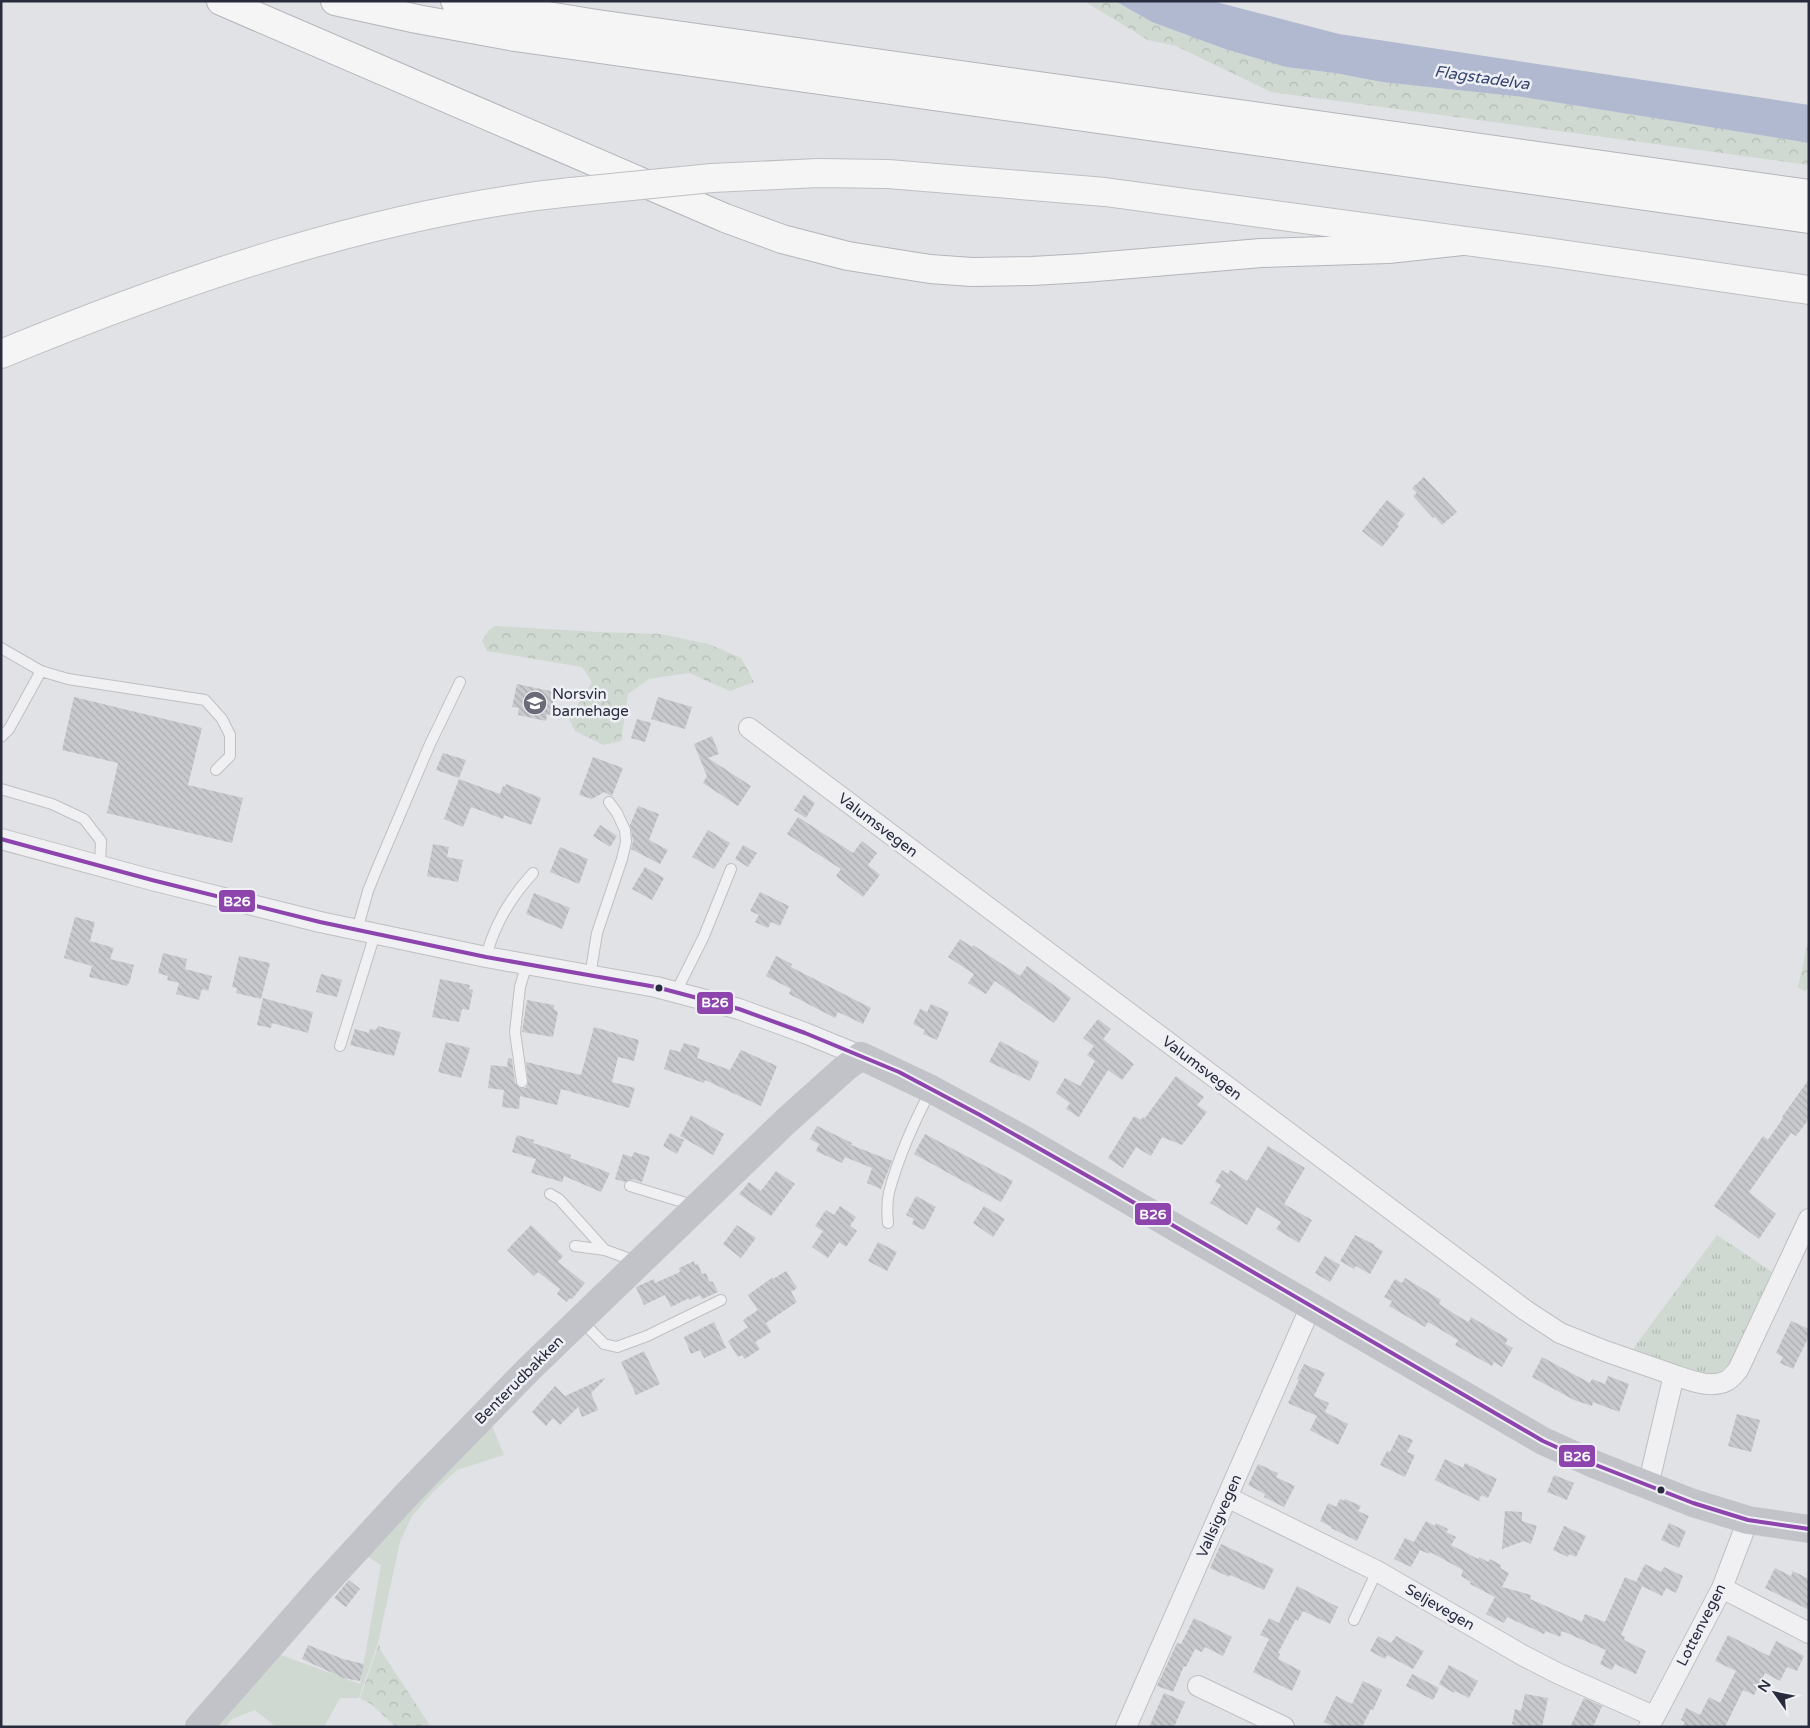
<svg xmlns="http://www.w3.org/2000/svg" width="1810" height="1728" viewBox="0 0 1810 1728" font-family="'Varela Round',sans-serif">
	<defs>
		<pattern id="forest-crowns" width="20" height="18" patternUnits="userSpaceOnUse" patternTransform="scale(1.25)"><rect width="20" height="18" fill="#cfd9d1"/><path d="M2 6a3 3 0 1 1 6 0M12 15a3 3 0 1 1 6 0" fill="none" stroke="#b2bab4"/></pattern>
		<pattern id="park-tufts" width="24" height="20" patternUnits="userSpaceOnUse" patternTransform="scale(1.25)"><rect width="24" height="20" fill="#cfd9d1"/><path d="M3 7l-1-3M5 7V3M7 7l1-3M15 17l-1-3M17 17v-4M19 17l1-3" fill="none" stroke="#b2bab4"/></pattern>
		<pattern id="building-back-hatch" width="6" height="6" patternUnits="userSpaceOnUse" patternTransform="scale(1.25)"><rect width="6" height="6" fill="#c8c9cd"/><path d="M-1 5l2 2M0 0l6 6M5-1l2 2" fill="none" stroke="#acadb1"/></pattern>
	</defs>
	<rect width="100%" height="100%" fill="#e1e2e5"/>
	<path fill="#cfd9d1" d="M490 1421 504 1455 457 1470 433 1492 412 1516 400 1542 378 1643 359 1698H340L324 1727H276L255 1710 232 1719 225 1727H209L273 1652 360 1684 381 1565 362 1553Z"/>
	<path fill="url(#forest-crowns)" d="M1084 1H1115L1152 22 1225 49 1286 67 1335 73 1382 82 1523 97 1809 143V165L1271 92 1176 46 1148 40Z
		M495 626 599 632 661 634 709 644 741 658 754 682 730 691 689 673 649 679 628 694 621 741 603 745 575 731 569 719 592 682 582 667 487 651 482 641 489 630Z
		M1809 936V989L1804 991 1798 987Z
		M379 1644 381 1651 431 1727H396L371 1704 360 1698Z"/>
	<path fill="url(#park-tufts)" d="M1717 1235 1772 1272 1731 1361C1727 1366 1722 1371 1716 1373 1699 1377 1650 1355 1633 1349Z"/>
	<path fill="#b0b9cf" d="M1115 1H1212L1339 34 1809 105V143L1523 97 1382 82 1335 73 1286 67 1225 49 1152 22Z"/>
	<path fill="url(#building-back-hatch)" d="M1424 477 1457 512 1442 525 1435 517 1433 518 1413 496 1417 493 1412 488Z
		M1387 500 1405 514 1397 524 1399 526 1382 547 1362 531Z
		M517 684 555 692 551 713 550 715 547 714 546 721 518 715 519 708 512 707Z
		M74 697 202 728 188 785 243 798 232 843 107 813 118 763 62 750Z
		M658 697 692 707 685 729 651 719Z
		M637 719 651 723 645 742 631 738Z
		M712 736 719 754 708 758 751 786 738 806 703 783 707 776 694 744Z
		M443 753 466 760 459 778 436 770Z
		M593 757 623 768 612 796 604 792 592 799 579 795Z
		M459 779 500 794 503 786H505L506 784 541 798 531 825 504 815 503 819 471 807 463 827 444 819Z
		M804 795 815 803 806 818 794 810Z
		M638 806 659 814 649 840 668 850 660 864 631 849 633 841 630 825Z
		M798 817 853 853 862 841 877 853 868 865 880 875 863 897 836 876 841 869 787 834Z
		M600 825 617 836 610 847 593 836Z
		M708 830 730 843 714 869 692 857Z
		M433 844 449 847 447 857 463 860 458 882 427 876Z
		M743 845 757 853 748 867 735 859Z
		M560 847 588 859 579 884 550 872Z
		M645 867 664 878 652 900 632 889Z
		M760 892 789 906 780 926 771 922 768 928 755 922 759 915 750 911Z
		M534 893 570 908 562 929 526 914Z
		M75 917 95 922 90 941 114 948 110 959 134 965 129 984 128 983 127 986 89 977 92 966 64 958Z
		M960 939 972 947 973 945 1020 976 1027 966 1071 998 1054 1023 995 981 986 994 968 983 974 974 948 957Z
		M163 953 187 959 185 969 212 976 208 991 202 989 199 1000 176 994 179 983 167 980 168 976 158 973Z
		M239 956 270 963 261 999 236 993 237 988 232 987Z
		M776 956 792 964 791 967 871 1008 863 1024 838 1012 835 1018 789 994 791 989 766 976Z
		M321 974 342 980 337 997 316 992Z
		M440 979 470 985 469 989 473 990 469 1010 462 1009 459 1022 432 1017Z
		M263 998 313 1012 308 1033 272 1023 271 1028 257 1025Z
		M527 1000 554 1005V1009L558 1012 553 1037 522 1032Z
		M931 1004 949 1012 937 1040 923 1034 925 1030 913 1024 920 1009 927 1012Z
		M1098 1019 1111 1029 1103 1039 1134 1064 1122 1080 1108 1070 1079 1117 1066 1109 1070 1103 1056 1093 1065 1078 1080 1086 1095 1061 1087 1055 1094 1046 1083 1038Z
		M378 1026 401 1032 394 1056 350 1045 355 1029 369 1033 370 1029 376 1030Z
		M594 1027 639 1040 634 1061 618 1057 612 1082 635 1088 629 1108 561 1089 557 1105 520 1096 519 1109 502 1107 504 1090 488 1088 491 1065 507 1067 508 1058 512 1059 515 1083 520 1088H526L528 1084 526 1062 581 1075Z
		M1000 1041 1039 1062 1030 1081 989 1062Z
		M446 1042 470 1048 461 1078 438 1072Z
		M684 1043 700 1048 697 1058 730 1070 741 1050 777 1066 761 1106 705 1080 704 1083 664 1069 670 1049 680 1052Z
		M1176 1076 1204 1097 1197 1105 1207 1112 1182 1145 1162 1137 1151 1156 1136 1147 1123 1168 1108 1158 1134 1116 1141 1120 1143 1117 1145 1118Z
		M1809 1079V1119L1796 1136 1791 1133 1749 1192 1776 1214 1759 1239 1714 1206 1763 1136 1768 1140 1783 1118 1782 1117Z
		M691 1115 724 1134 713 1155 680 1136Z
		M817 1126 852 1143 851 1145 892 1161 881 1189 867 1183 872 1168 845 1157 842 1163 816 1151 819 1144 810 1139Z
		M670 1133 684 1140 677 1154 663 1146Z
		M925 1134 1013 1181 1001 1202 914 1154Z
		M517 1135 534 1140 533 1143 571 1155 570 1158 610 1173 601 1192 564 1176 562 1182 531 1173 536 1159 512 1152Z
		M1268 1146 1305 1168 1284 1204 1312 1220 1299 1243 1276 1229 1281 1222 1257 1207 1247 1225 1210 1203 1221 1185 1215 1182 1222 1170 1228 1174 1230 1170 1247 1181Z
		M634 1152 650 1157 642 1182 632 1179 625 1182 615 1179 623 1154 632 1157Z
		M776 1171 795 1184 771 1216 739 1194 749 1182 761 1191Z
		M916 1196 936 1207 924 1230 912 1224 914 1219 906 1215Z
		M840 1206 856 1217 850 1226 857 1231 846 1247 839 1242 828 1258 812 1247 823 1231 815 1226 826 1210 834 1215Z
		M984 1206 1005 1219 993 1237 973 1223Z
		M531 1225 563 1256 558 1262 585 1283 572 1299 570 1298 567 1302 557 1294 560 1289 538 1272 534 1276 507 1250Z
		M737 1225 756 1238 741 1258 723 1244Z
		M1355 1235 1375 1245 1374 1246 1383 1251 1370 1274 1356 1266 1354 1269 1340 1261Z
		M878 1242 897 1252 887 1271 868 1261Z
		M1325 1256 1340 1265 1330 1282 1315 1273Z
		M694 1261 695 1265 698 1264 702 1274 706 1273 709 1281 713 1282 718 1292 702 1299 700 1295 689 1300V1298L671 1307 665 1295 644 1305 636 1287 654 1279 655 1283 680 1272 679 1268Z
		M786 1271 797 1288 791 1292 797 1302 766 1323 771 1332 755 1342 760 1349 745 1359 742 1355 738 1357 728 1341 748 1327 743 1320 758 1310 748 1295 773 1277V1279Z
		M1405 1278 1441 1300 1439 1304 1461 1318 1469 1322 1471 1317 1508 1339 1505 1344 1513 1348 1502 1367 1494 1362 1492 1366 1455 1345 1458 1340 1428 1322 1425 1327 1389 1306 1392 1301 1384 1297 1395 1279 1402 1283Z
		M1791 1321 1809 1329V1336L1793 1369 1780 1363 1783 1357 1776 1353Z
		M714 1322 726 1348 704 1358 700 1350 691 1354 684 1337Z
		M644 1351 660 1384 636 1395 621 1362Z
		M1542 1357 1590 1383 1592 1379 1605 1384 1608 1376 1629 1384 1619 1412 1593 1402 1592 1406 1574 1400 1532 1377Z
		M1304 1364 1325 1373 1314 1396 1329 1403 1325 1412 1348 1424 1338 1445 1310 1430 1317 1416 1288 1403 1299 1380 1297 1379Z
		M604 1378 605 1379 591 1393 598 1410 582 1417 578 1407 560 1425 553 1418 546 1426 532 1412 555 1386 565 1396Z
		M1737 1414 1760 1420 1751 1452 1728 1446Z
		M1399 1434 1413 1440 1407 1452 1415 1455 1405 1477 1380 1465 1387 1451 1390 1452Z
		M1445 1459 1463 1468 1465 1463 1497 1479 1488 1498 1481 1495 1479 1501 1435 1480Z
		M1258 1464 1278 1473 1276 1477 1295 1486 1284 1507 1264 1497 1265 1494 1248 1485Z
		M1554 1475 1574 1483 1567 1500 1547 1492Z
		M1340 1499 1344 1501 1345 1499 1361 1506 1358 1511 1369 1516 1357 1541 1331 1528 1332 1527 1320 1521 1328 1503 1336 1507Z
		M1505 1511 1522 1512V1521L1537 1526 1531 1544 1524 1541 1502 1549Z
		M1426 1521 1435 1526 1436 1523 1448 1529 1446 1532 1456 1537 1451 1545 1478 1559 1479 1557 1488 1562 1490 1559 1501 1565 1500 1568 1509 1573 1502 1587 1531 1595 1530 1599 1582 1622 1585 1614 1605 1622 1625 1577 1636 1582 1645 1564 1661 1572 1664 1567 1683 1576 1676 1593 1666 1588 1662 1596 1642 1586 1621 1635 1625 1637 1624 1640 1646 1651 1636 1674 1615 1664 1612 1670 1600 1664 1606 1650 1562 1631 1560 1637 1546 1631 1544 1634 1507 1617 1504 1623 1486 1614 1495 1597 1470 1584 1471 1582 1461 1576 1463 1570 1430 1552 1429 1554 1420 1550 1411 1567 1394 1559 1405 1538 1414 1542Z
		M1669 1523 1686 1531 1679 1548 1661 1540Z
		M1564 1526 1586 1536 1576 1557 1569 1554 1568 1557 1553 1550Z
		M1221 1544 1274 1569 1264 1590 1230 1575 1229 1577 1210 1568Z
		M1775 1568 1791 1576 1793 1571 1809 1579V1610L1765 1588Z
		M349 1580 360 1589 346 1607 334 1598Z
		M1297 1586 1338 1607 1330 1624 1303 1611 1298 1621 1296 1619 1278 1653 1280 1654 1278 1659 1301 1671 1292 1691 1253 1672 1269 1639 1260 1635 1269 1618 1279 1623Z
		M1194 1618 1232 1637 1223 1656 1205 1647 1202 1652 1195 1649 1186 1667 1184 1666 1173 1692 1157 1686 1177 1643 1181 1644Z
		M1728 1635 1769 1656 1776 1641 1804 1656 1797 1671 1787 1667 1780 1681 1765 1673 1754 1695 1743 1690 1725 1727H1682L1685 1722 1681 1720 1686 1708 1700 1715 1709 1697 1720 1703 1736 1671 1715 1661Z
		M1378 1636 1391 1643 1396 1636 1424 1651 1413 1669 1387 1655 1385 1659 1370 1651Z
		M308 1645 343 1659 364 1664 360 1681 343 1678 302 1659Z
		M1449 1665 1478 1681 1469 1698 1455 1691 1454 1693 1439 1684Z
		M1412 1674 1439 1688 1433 1700 1406 1686Z
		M1363 1681 1382 1690 1373 1710 1371 1709 1362 1727H1335L1324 1722 1336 1696 1352 1704Z
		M1164 1693 1185 1702 1174 1727H1149Z
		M1525 1694 1548 1698 1542 1727H1523L1512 1724 1515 1709 1521 1711Z
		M1584 1698 1602 1706 1593 1727H1570Z"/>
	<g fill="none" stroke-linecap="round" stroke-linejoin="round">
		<g stroke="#bebfc2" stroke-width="12">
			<path id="service" d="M1 648 41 671 68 679 205 700 222 719 230 735V756L216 770
				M1 737 9 729 41 671
				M1 789 52 804 84 819 101 841 100 866
				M357 930 368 891 376 871 430 744 460 682
				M486 957C494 925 511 897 533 873
				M590 976 597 933 622 859 626 842 625 830 617 813 609 802
				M676 992 704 936 731 869
				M340 1046 375 934
				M522 1082 515 1032 520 987 527 963
				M630 1186 696 1206
				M550 1194 559 1199 605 1250 638 1262
				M888 1223C887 1213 887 1202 889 1192 898 1159 915 1120 931 1090
				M575 1246 605 1250
				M581 1320 604 1344 617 1347 647 1336 721 1300
				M1354 1620 1377 1571"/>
		</g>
		<g stroke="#bebfc2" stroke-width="22">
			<path id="minor" d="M749 728 1525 1310 1560 1333 1605 1351 1674 1375 1648 1486
				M1 839 152 880 320 922 486 957 656 987 739 1009 805 1033 861 1056
				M1674 1375C1689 1380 1711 1389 1726 1381 1731 1379 1734 1374 1738 1370L1809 1219
				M1227 1497 1377 1571 1524 1656 1557 1673 1653 1716
				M1722 1588 1809 1633
				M1198 1686 1284 1727
				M1126 1727 1311 1306
				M1649 1727 1722 1588 1748 1520"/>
		</g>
		<g stroke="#bdbfc3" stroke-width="30">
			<path id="primary" d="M712 178 818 173 888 174 1105 192 1547 252 1809 290
				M1 354C181 280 377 212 571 192"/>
		</g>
		<g stroke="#b3b5ba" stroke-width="30">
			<path id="motorway" d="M221 1 725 218 782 239 848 256 930 269 972 272 1032 271 1084 268 1261 253 1388 249 1462 241
				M335 1 417 19 515 37 1809 219
				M455 1 597 24 1809 194"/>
		</g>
		<use href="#service" stroke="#f0f0f2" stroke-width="10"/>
		<use href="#minor" stroke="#f0f0f2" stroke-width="20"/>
		<path stroke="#c2c3c8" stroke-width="28" d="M199 1727 320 1589 411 1490 529 1369 785 1122 844 1069 861 1056 931 1089 1023 1139 1543 1441 1596 1465 1693 1503 1748 1520 1809 1529"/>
		<use href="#primary" stroke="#f5f5f6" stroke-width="28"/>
		<use href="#motorway" stroke="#f5f5f6" stroke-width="28"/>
		<g stroke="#bdbfc3" stroke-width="30" stroke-linecap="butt">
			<path id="primary-bridge" d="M571 192 712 178"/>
		</g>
		<use href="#primary-bridge" stroke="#f5f5f6" stroke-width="28"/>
		<g stroke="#eef0f5" stroke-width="8">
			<path id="bus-1" d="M1 839 152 880 320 922 486 957 656 987 739 1009 805 1033 899 1072 980 1115 1107 1187 1543 1441 1596 1465 1693 1503 1748 1520 1809 1529"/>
		</g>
		<use href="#bus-1" stroke="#8e44ad" stroke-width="4"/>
	</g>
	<defs>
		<g id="school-disc" transform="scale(1.25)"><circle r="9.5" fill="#696c78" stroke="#eef0f5"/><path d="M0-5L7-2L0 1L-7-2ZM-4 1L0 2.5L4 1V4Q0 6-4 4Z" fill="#fff"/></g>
	</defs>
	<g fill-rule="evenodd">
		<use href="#school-disc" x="535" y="703"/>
	</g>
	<g fill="#282c3d" stroke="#eef0f5" stroke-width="2">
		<circle cx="659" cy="988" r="4.5"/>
		<circle cx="1661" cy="1490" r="4.5"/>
	</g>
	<g text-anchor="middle" stroke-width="5" stroke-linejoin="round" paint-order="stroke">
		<g font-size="15" fill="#282c3d" stroke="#eef0f5" text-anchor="start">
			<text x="552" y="699">Norsvin<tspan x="552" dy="17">barnehage</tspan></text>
		</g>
		<g font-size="15" fill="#282c3d" stroke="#eef0f5">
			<text transform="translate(878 825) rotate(37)" y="5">Valumsvegen</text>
			<text transform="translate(1202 1068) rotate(37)" y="5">Valumsvegen</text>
			<text transform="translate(519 1380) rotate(-45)" y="5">Benterudbakken</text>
			<text transform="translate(1219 1516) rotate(-66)" y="5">Vallsigvegen</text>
			<text transform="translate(1440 1607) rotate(30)" y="5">Seljevegen</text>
			<text transform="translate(1701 1625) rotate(-63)" y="5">Lottenvegen</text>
		</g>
		<g font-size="16" font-style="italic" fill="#35456f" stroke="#eef0f5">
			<text transform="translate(1482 77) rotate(8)" y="6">Flagstadelva</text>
		</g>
	</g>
	<g stroke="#eef0f5" stroke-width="2">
		<rect x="218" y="889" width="38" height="24" rx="5" fill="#8e44ad"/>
		<rect x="696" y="991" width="38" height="24" rx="5" fill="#8e44ad"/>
		<rect x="1134" y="1202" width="38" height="24" rx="5" fill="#8e44ad"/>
		<rect x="1558" y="1444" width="38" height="24" rx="5" fill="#8e44ad"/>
	</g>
	<g font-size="14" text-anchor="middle" font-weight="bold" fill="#fff">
		<text x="237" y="906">B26</text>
		<text x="715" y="1007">B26</text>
		<text x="1153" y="1219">B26</text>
		<text x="1577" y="1461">B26</text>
	</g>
	<rect width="1810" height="1728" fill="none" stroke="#282c3d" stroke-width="5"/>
	<g transform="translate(1775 1693) rotate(303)" stroke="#eef0f5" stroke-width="4" paint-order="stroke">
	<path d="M0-4L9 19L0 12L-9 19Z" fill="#282c3d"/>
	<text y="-8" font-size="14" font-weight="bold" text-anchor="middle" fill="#282c3d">N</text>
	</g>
</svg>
